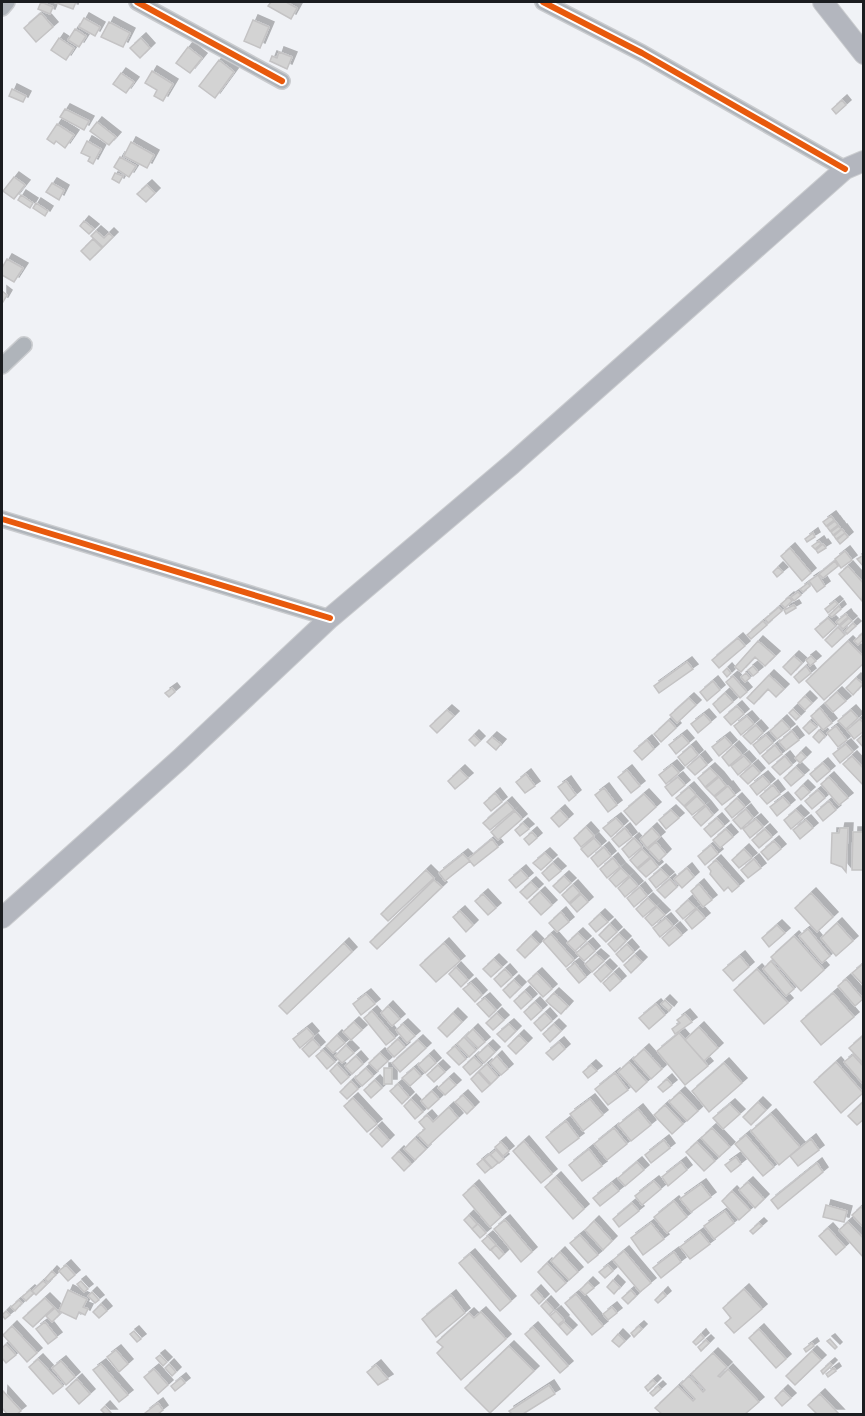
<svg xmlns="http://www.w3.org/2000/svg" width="865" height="1416" viewBox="0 0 865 1416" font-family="'Source Serif 4',serif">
	<defs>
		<filter id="shadow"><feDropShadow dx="5" dy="-5" stdDeviation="0" flood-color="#0004"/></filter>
	</defs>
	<rect width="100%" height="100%" fill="#f0f2f6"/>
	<path fill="#d3d3d3" stroke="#c4c3c4" stroke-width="1.5" filter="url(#shadow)" d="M41 2 53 7 50 14 38 9Z
		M54 2H76L73 9Z
		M271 2H286L297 8 291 19 268 6Z
		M41 13 53 27 36 42 24 28Z
		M84 18 100 27 95 36 79 27Z
		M253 20 269 27 260 48 244 41Z
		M109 22 130 33 123 47 101 37Z
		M75 29 86 36 79 47 68 40Z
		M59 38 74 48 66 60 51 50Z
		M141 38 150 48 140 58 130 48Z
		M188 47 202 58 190 73 176 63Z
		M279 52 292 57 287 69 270 61 272 56 277 58Z
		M219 60 234 72 215 98 199 86Z
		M152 71 173 84 163 101 154 96 157 90 145 83Z
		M121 73 134 82 126 93 113 84Z
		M12 89 26 96 23 102 9 96Z
		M842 100 846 105 836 114 832 109Z
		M65 109 89 121 84 130 60 117Z
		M97 122 116 137 109 145 90 131Z
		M57 124 74 135 65 148 56 141 54 144 47 139Z
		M87 141 101 149 93 164 88 161 90 157 81 153Z
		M131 142 154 155 147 168 124 156Z
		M120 157 136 166 129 177 114 167Z
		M115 173 123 176 119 183 112 179Z
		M14 177 25 185 14 199 3 191Z
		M52 183 64 190 59 200 46 192Z
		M147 185 155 193 146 202 137 194Z
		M21 195 33 203 30 208 18 200Z
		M36 203 48 211 45 216 33 208Z
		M84 221 94 229 89 234 80 226Z
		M96 231 104 238 109 233 113 237 103 247 91 236Z
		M93 239 102 248 90 260 81 251Z
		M7 259 23 268 14 282 2 275V268Z
		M2 291 7 295 3 302H2Z
		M831 516 834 520 826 526 823 522Z
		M835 521 838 525 830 531 827 527Z
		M839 526 841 529 833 535 831 532Z
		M842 529 845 533 836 539 834 536Z
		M813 533 815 537 807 542 805 539Z
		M845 533 848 537 840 544 837 540Z
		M819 541 821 544 815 549 812 546Z
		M823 544 826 548 818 553 816 550Z
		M790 548 811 573 802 581 781 556Z
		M845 551 852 560 841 568 835 559Z
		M862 556 864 557V567L857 559Z
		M835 561 838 566 823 578 819 574Z
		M848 566 864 584 862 601 839 574Z
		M778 567 783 572 777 577 773 572Z
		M818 575 825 586 817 592 809 581Z
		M808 583 810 586 803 592 800 589Z
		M798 592 801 595 794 601 791 597Z
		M789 597 792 601 785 608 781 604Z
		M835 601 838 604 828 613 825 609Z
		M794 605 796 608 786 614 784 610Z
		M839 606 841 609 832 617 829 615Z
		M779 607 782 611 768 623 765 619Z
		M846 614 848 617 839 625 836 622Z
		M828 618 836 626 823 638 815 629Z
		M849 618 852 621 843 629 840 626Z
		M763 621 767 625 751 639 747 635Z
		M853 623 856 626 847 634 845 631Z
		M838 627 845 635 832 647 825 640Z
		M862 634 864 639 858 645 854 641Z
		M738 638 745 646 719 668 712 660Z
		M758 641 775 656 765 666 755 657 741 672 735 667Z
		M848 641 864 657V663L824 700 806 681Z
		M794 656 802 663 791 675 783 667Z
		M811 656 816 661 810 666 806 660Z
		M687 662 693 669 659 693 654 686Z
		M753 666 758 672 753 676 748 670Z
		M806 666 811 673 799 683 794 677Z
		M727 668 731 673 727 677 723 672Z
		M746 673 750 678 745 682 741 677Z
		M769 675 784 689 776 697 768 689 754 704 747 698Z
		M733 676 747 692 740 698 726 682Z
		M856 678 863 684 853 695 846 688Z
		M713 681 720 690 707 701 700 692Z
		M172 688 175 692 169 697 165 693Z
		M837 692 846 701 833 712 825 703Z
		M725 693 733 702 720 713 713 704Z
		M805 696 812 703 805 710 798 703Z
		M689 698 696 705 677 723 670 715Z
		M737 706 744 714 731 725 724 717Z
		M820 708 832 723 823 730 811 716Z
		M793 709 800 716 796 720 789 713Z
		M447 710 454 716 437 733 430 726Z
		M851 710 858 718 846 729 838 721Z
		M704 714 711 722 698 733 691 724Z
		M747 716 754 724 741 735 734 726Z
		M860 719 864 724V731L854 739 847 730Z
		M669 720 676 728 661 742 654 734Z
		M782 720 790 729 777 739 770 731Z
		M810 721 817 727 809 734 803 728Z
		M756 725 763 733 751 744 743 736Z
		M836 726 847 740 838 747 827 733Z
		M819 730 825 736 819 743 813 737Z
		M792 731 799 740 786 750 779 742Z
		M864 734V748L857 740Z
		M474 735 480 741 475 746 469 740Z
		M682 735 689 743 676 754 669 745Z
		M766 735 773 743 760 754 753 745Z
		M492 737 501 744 496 750 487 742Z
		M725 737 732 745 719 756 712 747Z
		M647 740 654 749 642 760 634 751Z
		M846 744 853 752 840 763 833 754Z
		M775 745 782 754 769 764 762 756Z
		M691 746 698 755 685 766 678 757Z
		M734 746 742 755 729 766 722 757Z
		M801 752 806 757 800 763 795 758Z
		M700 756 707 765 695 775 687 767Z
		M744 756 751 764 738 775 731 766Z
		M785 756 792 765 780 775 772 767Z
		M852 756 864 769V786L843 764Z
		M823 763 830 771 817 782 810 774Z
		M672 765 679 773 666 784 659 775Z
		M753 765 760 773 748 784 740 776Z
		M796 767 804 775 791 786 784 778Z
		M710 768 718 776 705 787 698 778Z
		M460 770 468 778 455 789 448 781Z
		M627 770 640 786 631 793 618 777Z
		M526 774 535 786 525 793 516 782Z
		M763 776 770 784 757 795 750 786Z
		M678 777 685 785 672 796 665 787Z
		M719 777 726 786 714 796 706 788Z
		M829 777 848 798 839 805 821 784Z
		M566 781 576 795 569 801 558 787Z
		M773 785 780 794 767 804 760 796Z
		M803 785 810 792 801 800 795 793Z
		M728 786 735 795 722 805 715 797Z
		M689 787 696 795 684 806 676 798Z
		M604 788 617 805 608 812 595 795Z
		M818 790 825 798 812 809 805 801Z
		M495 793 502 802 491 811 484 803Z
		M644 794 656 807 636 825 624 811Z
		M697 796 705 805 692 815 685 807Z
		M783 797 790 805 777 816 770 807Z
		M737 798 745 807 732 818 725 809Z
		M829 801 836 810 823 821 816 812Z
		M507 802 514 810 490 830 483 823Z
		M706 806 713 815 701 826 693 817Z
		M746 809 753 818 741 829 733 820Z
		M560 810 568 819 559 827 551 818Z
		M671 810 679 818 666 829 659 820Z
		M796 810 804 818 791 829 784 820Z
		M515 811 522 819 498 840 491 832Z
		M616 818 623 826 611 837 603 828Z
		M717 818 724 826 711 837 704 829Z
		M756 819 763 827 750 838 743 829Z
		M806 820 813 828 800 839 793 830Z
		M523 823 529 829 520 836 515 830Z
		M586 827 594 836 581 847 574 838Z
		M625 828 632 837 619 847 612 839Z
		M652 828 660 837 647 848 640 839Z
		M840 828H848L846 872 842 867 831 863 832 833H839Z
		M726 829 733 837 720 848 713 840Z
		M765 829 772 837 759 848 752 840Z
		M532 832 537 838 529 845 524 839Z
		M853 832H864V870H852Z
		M594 838 601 846 588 857 581 849Z
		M634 838 642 847 629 858 622 849Z
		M492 839 498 847 474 866 468 859Z
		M774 841 781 849 768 860 761 852Z
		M656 842 666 854 659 861 648 849Z
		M711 845 718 854 705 865 698 856Z
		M604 847 611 856 598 867 591 858Z
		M642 849 650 857 637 868 630 860Z
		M744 849 752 858 739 868 732 860Z
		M545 853 552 860 541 870 533 863Z
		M463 854 470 861 445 881 439 873Z
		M613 858 620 867 607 878 600 869Z
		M651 858 658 867 646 877 638 869Z
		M754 859 761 868 748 878 741 870Z
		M716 860 739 886 732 892 728 887 724 891 710 874 711 871 708 867Z
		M553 863 561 871 549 881 542 873Z
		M621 868 629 876 616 887 609 879Z
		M687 868 694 877 682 888 674 879Z
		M661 869 669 877 656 888 649 879Z
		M426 870 434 878 388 921 381 914Z
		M521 870 528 878 516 888 509 880Z
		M564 876 571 883 560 893 553 886Z
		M630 877 638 886 625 897 618 888Z
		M670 879 677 887 665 898 657 890Z
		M434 880 442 887 377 949 370 942Z
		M531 882 538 889 527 899 520 892Z
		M699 884 712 900 703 907 691 891Z
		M573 885 580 893 569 903 562 895Z
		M640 887 647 896 634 907 627 898Z
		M540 892 552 905 541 915 529 902Z
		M811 893 833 917 817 932 795 908Z
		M483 894 496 908 488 915 475 901Z
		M581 894 588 902 577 912 570 904Z
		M648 898 656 906 643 917 636 909Z
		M688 900 696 908 683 919 676 911Z
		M657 907 665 915 652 926 645 918Z
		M697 909 705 918 692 929 685 920Z
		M460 911 473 925 466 932 453 917Z
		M561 912 569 922 557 932 549 923Z
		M600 914 608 922 596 932 589 924Z
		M666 918 673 926 660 937 653 928Z
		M837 923 853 941 836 956 821 938Z
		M610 924 617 932 606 942 599 935Z
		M777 925 785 933 769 947 762 938Z
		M675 927 682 935 669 946 662 938Z
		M808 929 830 956 822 963 799 936Z
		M578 933 586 941 575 951 567 943Z
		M551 934 574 960 566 967 543 941Z
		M619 934 626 941 615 952 608 944Z
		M531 936 539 944 525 958 517 950Z
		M794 936 824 970 801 991 771 957Z
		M344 943 352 952 287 1014 279 1006Z
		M444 943 460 961 436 982 420 965Z
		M588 943 595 951 584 961 576 953Z
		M627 944 634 952 623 962 616 954Z
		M596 954 604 961 592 972 585 964Z
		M635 955 642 962 631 973 624 965Z
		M740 956 749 967 733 981 723 970Z
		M494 959 502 967 491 977 483 969Z
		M771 961 794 989 786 996 763 969Z
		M575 963 586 977 579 983 567 969Z
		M864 963V986L852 973Z
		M605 964 612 971 601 982 594 974Z
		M456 967 468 980 461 987 449 974Z
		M505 969 512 977 501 987 494 979Z
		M757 969 788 1003 764 1024 734 990Z
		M537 973 552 989 543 997 528 981Z
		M614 973 621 981 610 991 603 983Z
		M846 979 863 999 855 1006 838 986Z
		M514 980 521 987 510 998 503 990Z
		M471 983 482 995 475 1002 463 989Z
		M525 991 532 999 521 1009 514 1001Z
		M554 993 568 1006 561 1014 546 1001Z
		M833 993 854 1017 821 1045 801 1021Z
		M366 994 375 1004 361 1015 353 1004Z
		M485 998 496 1010 489 1017 477 1004Z
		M665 1000 672 1007 669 1011 661 1004Z
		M535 1002 542 1010 531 1020 524 1012Z
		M656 1004 665 1015 649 1029 639 1018Z
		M388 1006 400 1019 392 1026 381 1013Z
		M372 1011 395 1038 386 1045 364 1018Z
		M453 1013 462 1022 447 1037 438 1028Z
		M497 1013 504 1020 493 1030 486 1023Z
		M545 1013 552 1021 541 1031 534 1023Z
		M685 1014 692 1022 675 1034 672 1029 680 1023 677 1020Z
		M354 1022 362 1030 351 1040 343 1032Z
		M403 1024 415 1036 407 1043 396 1030Z
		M509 1024 516 1031 505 1042 497 1034Z
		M554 1024 561 1031 550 1042 543 1034Z
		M699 1027 718 1048 704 1061 685 1040Z
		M307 1028 314 1036 300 1048 293 1039Z
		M473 1029 485 1042 478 1048 466 1036Z
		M679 1033 708 1066 685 1085 657 1051Z
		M337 1035 345 1043 333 1053 326 1046Z
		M519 1035 527 1043 516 1054 508 1046Z
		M864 1035V1064L849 1048Z
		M464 1037 476 1050 469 1057 457 1044Z
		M313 1039 320 1047 309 1057 302 1049Z
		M398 1039 405 1047 394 1057 387 1049Z
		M418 1040 426 1048 400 1072 392 1063Z
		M559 1042 565 1049 553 1060 546 1053Z
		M346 1045 354 1053 342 1063 335 1056Z
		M488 1045 495 1052 484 1063 477 1055Z
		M455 1046 466 1059 459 1065 447 1053Z
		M644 1049 662 1069 651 1079 633 1059Z
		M323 1050 335 1062 327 1069 316 1056Z
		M380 1053 388 1061 377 1071 369 1063Z
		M429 1055 436 1063 425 1073 418 1065Z
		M853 1055 864 1067V1085L844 1062Z
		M356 1056 363 1064 352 1074 345 1066Z
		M497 1056 508 1069 501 1075 490 1063Z
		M474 1057 482 1065 470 1075 463 1067Z
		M629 1062 647 1082 636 1092 618 1072Z
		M836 1062 863 1093 841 1113 814 1082Z
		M724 1063 742 1083 709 1112 692 1091Z
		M337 1064 349 1077 341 1084 330 1071Z
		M487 1064 498 1077 491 1084 479 1071Z
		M438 1065 445 1072 434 1082 427 1075Z
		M591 1065 597 1071 588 1078 583 1072Z
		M366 1068 373 1076 362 1086 355 1078Z
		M384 1068H392V1084H384Z
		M414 1068 421 1076 410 1086 402 1078Z
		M478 1072 490 1085 482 1092 471 1079Z
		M615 1073 628 1090 608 1105 595 1089Z
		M449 1078 456 1085 445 1095 438 1088Z
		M667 1079 672 1085 663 1092 658 1087Z
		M375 1080 382 1088 371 1098 364 1090Z
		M351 1081 358 1089 347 1099 340 1092Z
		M398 1084 409 1097 402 1104 390 1091Z
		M432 1091 439 1099 428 1109 421 1101Z
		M680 1092 698 1111 687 1121 669 1102Z
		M463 1095 474 1107 467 1114 455 1102Z
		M353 1098 377 1124 367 1132 344 1106Z
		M411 1099 423 1112 415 1119 404 1106Z
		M590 1099 603 1115 583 1131 570 1114Z
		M864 1101V1119L857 1125 848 1116Z
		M758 1102 766 1110 751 1125 743 1117Z
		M730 1104 740 1114 723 1129 713 1118Z
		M665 1105 683 1124 672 1134 654 1115Z
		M449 1107 458 1118 428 1146 418 1135 425 1129 419 1122 427 1115 433 1122Z
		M638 1109 651 1125 631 1141 618 1125Z
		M771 1114 800 1147 779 1165 751 1131Z
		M566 1121 579 1138 559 1153 546 1137Z
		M377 1127 389 1140 382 1147 370 1134Z
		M614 1128 627 1144 607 1160 594 1144Z
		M712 1128 730 1147 719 1157 701 1138Z
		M746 1135 774 1167 763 1176 735 1144Z
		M415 1138 426 1149 415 1160 404 1149Z
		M811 1139 819 1150 798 1166 790 1156Z
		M664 1140 670 1148 651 1163 645 1155Z
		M524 1141 552 1174 541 1183 513 1151Z
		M501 1142 509 1151 503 1156 495 1147Z
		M697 1142 715 1161 704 1171 686 1152Z
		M589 1149 602 1166 582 1181 569 1165Z
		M496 1150 504 1159 499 1163 490 1155Z
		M399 1151 411 1164 404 1171 392 1158Z
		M490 1154 498 1163 492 1168 484 1159Z
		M736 1157 741 1164 731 1172 725 1165Z
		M483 1159 491 1168 485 1173 477 1164Z
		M637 1162 644 1170 625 1186 618 1178Z
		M681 1162 687 1170 668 1186 662 1177Z
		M817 1163 823 1172 778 1209 771 1200Z
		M556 1177 584 1209 573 1219 545 1187Z
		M654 1181 661 1189 642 1205 635 1196Z
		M748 1182 764 1199 755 1208 739 1190Z
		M612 1183 619 1191 600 1206 593 1198Z
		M701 1184 711 1197 691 1212 680 1199Z
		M474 1185 501 1217 490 1227 463 1195Z
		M732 1191 750 1210 739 1220 722 1201Z
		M674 1201 687 1217 667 1233 654 1217Z
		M632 1203 639 1211 619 1227 613 1219Z
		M826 1205 847 1211 844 1222 823 1217Z
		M861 1207 864 1210V1228L852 1215Z
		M725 1211 734 1223 714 1239 704 1226Z
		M469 1215 477 1224 472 1229 464 1220Z
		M505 1220 532 1252 521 1262 494 1229Z
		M594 1221 612 1241 603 1250 585 1230Z
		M848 1222 864 1239V1258L839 1230Z
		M651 1223 664 1239 643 1255 631 1238Z
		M759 1223 762 1226 753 1234 750 1231Z
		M478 1224 486 1233 480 1238 472 1229Z
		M828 1228 845 1247 836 1255 819 1236Z
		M700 1232 710 1244 690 1259 680 1247Z
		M580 1235 598 1255 588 1263 570 1243Z
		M488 1236 496 1245 490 1250 482 1241Z
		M496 1245 504 1254 499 1259 491 1250Z
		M624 1251 651 1283 640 1292 613 1260Z
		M560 1252 578 1272 569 1280 551 1261Z
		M674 1252 681 1262 661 1278 653 1268Z
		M470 1254 511 1301 500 1311 459 1263Z
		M547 1263 566 1283 556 1292 538 1272Z
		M66 1265 75 1275 68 1281 59 1271Z
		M608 1265 613 1271 605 1278 599 1272Z
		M52 1271 56 1275 48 1282 45 1279Z
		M613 1280 620 1287 614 1294 607 1287Z
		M43 1281 47 1284 36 1295 32 1291Z
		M81 1281 88 1289 84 1292 77 1284Z
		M588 1282 594 1288 585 1295 580 1290Z
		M744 1289 762 1309 734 1333 725 1323 731 1318 723 1308Z
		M30 1290 34 1293 26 1301 22 1297Z
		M68 1290 87 1299 83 1307 88 1309 85 1315 79 1312 76 1319 59 1311Z
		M536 1290 544 1299 539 1304 531 1295Z
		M631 1290 636 1296 628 1304 622 1298Z
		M92 1292 99 1300 95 1303 88 1296Z
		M663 1292 666 1296 658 1303 655 1300Z
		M576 1294 603 1326 592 1335 565 1303Z
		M451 1295 465 1313 436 1337 422 1319Z
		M45 1298 54 1307 33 1327 23 1318Z
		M19 1300 22 1303 15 1311 11 1307Z
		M546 1301 554 1310 549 1315 541 1306Z
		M101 1304 107 1311 99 1318 93 1312Z
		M612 1307 617 1313 608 1320 603 1314Z
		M55 1308 60 1314 52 1322 46 1316Z
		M6 1311 10 1315 5 1319 2 1315Z
		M556 1311 564 1320 558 1325 550 1316Z
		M481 1312 506 1339 461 1380 437 1353 443 1347 437 1342 469 1313 474 1318Z
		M45 1322 57 1337 48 1344 36 1329Z
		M564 1322 572 1330 567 1335 559 1326Z
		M12 1326 37 1353 27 1362 3 1335Z
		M639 1326 642 1329 634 1337 631 1333Z
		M533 1327 568 1366 560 1373 525 1334Z
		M759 1329 786 1359 776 1368 749 1338Z
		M134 1331 141 1339 137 1342 130 1334Z
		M618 1334 625 1341 619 1347 612 1341Z
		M701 1334 704 1338 696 1345 693 1342Z
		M830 1339 837 1347 835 1349 827 1341Z
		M706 1340 709 1343 701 1351 698 1347Z
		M812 1343 814 1346 806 1352 804 1349Z
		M6 1344 16 1355 6 1363 2 1358V1348Z
		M509 1346 534 1371 490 1413 465 1388Z
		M116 1350 128 1364 119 1372 107 1357Z
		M812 1351 821 1360 795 1385 786 1376Z
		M713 1353 727 1367 718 1376 720 1377 728 1369 759 1402 745 1414H662L655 1408 678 1386 693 1401 695 1399 681 1384 689 1376 703 1392 705 1390 691 1374Z
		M160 1355 167 1362 163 1366 156 1358Z
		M38 1359 63 1386 53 1394 29 1367Z
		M61 1361 75 1377 66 1385 52 1368Z
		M830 1363 832 1365 823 1374 821 1371Z
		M101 1364 128 1395 119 1402 93 1370Z
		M169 1364 176 1372 172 1376 165 1368Z
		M376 1365 388 1379 378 1385 367 1372Z
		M834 1368 836 1371 828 1377 826 1374Z
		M154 1369 168 1385 158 1394 144 1377Z
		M181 1378 185 1383 175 1391 171 1386Z
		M77 1379 90 1394 79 1404 66 1389Z
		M653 1380 656 1383 648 1391 645 1387Z
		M549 1385 555 1394 523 1414H512L509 1411Z
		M658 1386 661 1389 653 1396 650 1393Z
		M783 1390 791 1398 782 1406 775 1398Z
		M3 1391 21 1411 17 1414H7L2 1408Z
		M820 1394 839 1414H817L808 1405Z
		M158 1403 163 1410 158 1414H147L145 1413Z
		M105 1406 112 1414H105L101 1410Z"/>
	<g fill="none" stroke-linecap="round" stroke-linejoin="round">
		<g stroke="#cacccf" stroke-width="18">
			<path id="minor" d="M137 2 282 81
				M543 2 642 53 845 169
				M2 8 7 2
				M2 366 24 345
				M2 519 330 618"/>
		</g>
		<g stroke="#cacccf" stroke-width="22">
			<path id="major" d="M823 2 864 54
				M2 918 180 759 330 618 512 464 845 169 864 161"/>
		</g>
		<use href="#minor" stroke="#afb4ba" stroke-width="15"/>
		<use href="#major" stroke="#b3b6be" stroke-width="20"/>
		<g stroke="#fff" stroke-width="10">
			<path id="cycleway" d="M137 2 282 81
				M543 2 642 53 845 169
				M2 519 330 618"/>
		</g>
		<use href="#cycleway" stroke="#e8590c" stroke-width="6"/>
	</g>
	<rect width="865" height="1416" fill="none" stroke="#1b1d20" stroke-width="6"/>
</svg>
